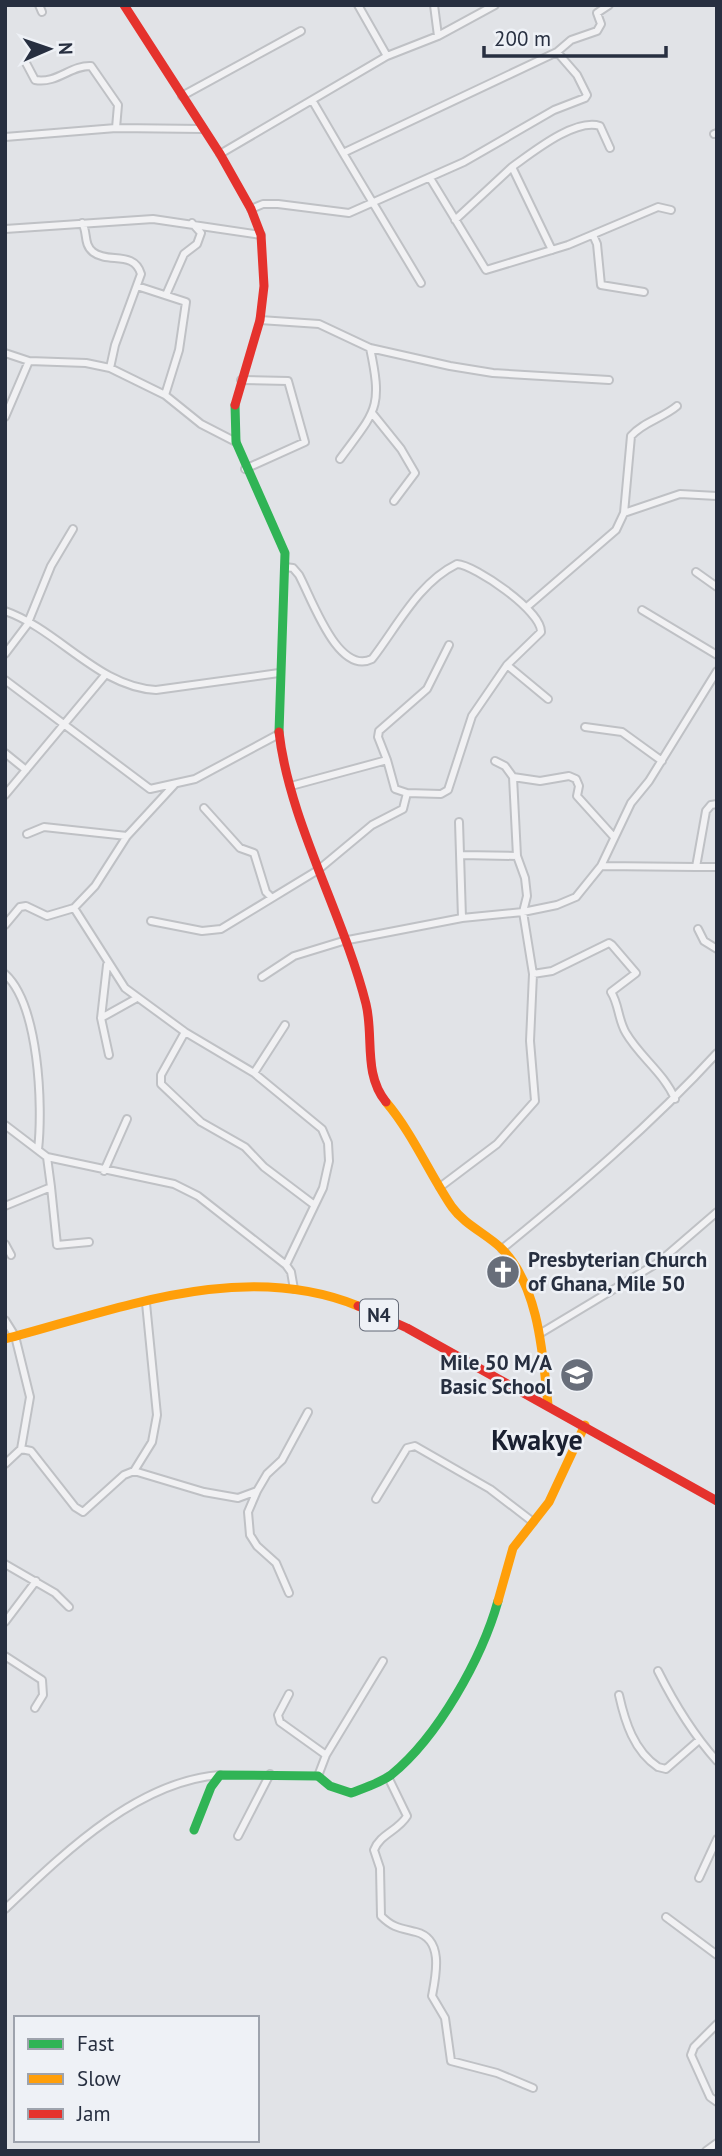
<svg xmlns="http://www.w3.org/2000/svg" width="722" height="2156" viewBox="0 0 722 2156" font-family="'PT Sans',sans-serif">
	<rect width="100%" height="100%" fill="#e1e3e7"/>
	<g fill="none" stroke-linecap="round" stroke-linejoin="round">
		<g stroke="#bfc1c5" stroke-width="10">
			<path id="street" d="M39 5 42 12
				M358 5 387 56
				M434 5 438 36
				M26 63 35 80C57 84 71 65 91 66L118 105 116 128
				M182 96 301 31
				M312 100 343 153
				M714 134 717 133
				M5 137 116 128 203 129
				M220 154 387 56 438 36 495 5
				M512 167C533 152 575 118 600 126L610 148
				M430 178 486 270 568 245 658 207 671 210
				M251 209 263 204H278L349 213 464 162 554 110 585 98 587 95 577 75 557 52
				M455 220 512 167 552 250
				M82 223C88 232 83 244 93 252 108 264 134 250 141 274L115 345 110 368
				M5 229 153 219 261 235
				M593 235 597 244 601 285 644 292
				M421 283 343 153 557 52 571 40 597 31 601 24 597 13 609 5
				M137 286 186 302 179 350 165 395
				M166 295 184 254 197 244 201 233 192 223
				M260 320 319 324 370 348 450 366 493 373 609 380
				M5 353 29 361 86 363 110 368 165 395 201 424 236 442
				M241 380 288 381 305 442 245 469
				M372 413 401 449 415 473 394 501
				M5 417 29 361
				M340 459C376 410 383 409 370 348
				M624 513 680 494 717 496
				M285 567 293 568 299 575C312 599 338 676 372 659 397 627 418 583 457 564 475 565 542 611 541 632L507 665 548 699
				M696 572 717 587
				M528 606 616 530 624 513 631 436C643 422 663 418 677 406
				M642 610 717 655
				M5 611C59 630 98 687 156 690L279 673
				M5 654 27 625 51 566 73 529
				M5 680 150 789 195 779 279 734
				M585 727 622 732 662 761
				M5 753 26 770
				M513 777 540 781 569 776 576 779 579 786 577 796 613 836
				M291 786 387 760 378 737 379 731 427 689 449 645
				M407 793 441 794 448 790 472 716 507 665
				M5 795 106 674
				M204 808 240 848 254 853 266 892 270 896
				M459 822 462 918
				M27 834 44 827 127 836
				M461 855 517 856
				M601 866 696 867 706 811 711 805 717 804
				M696 867H717
				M74 908 125 988 185 1032 254 1073 322 1129 328 1143 329 1161 323 1188 286 1265
				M151 921 202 931 221 929 318 870 372 825 403 809 407 793 395 789 387 760
				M5 925 20 907 26 906 47 916 74 908 95 886 127 836 175 784
				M698 929 704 941 717 949
				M107 965 101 1018 109 1055
				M5 974C39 1005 43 1106 38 1150
				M533 974 552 971 609 943 612 945 636 973 611 992C619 1004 618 1020 626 1033 640 1057 664 1073 675 1099
				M262 977 294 956 343 941 462 918 523 912 557 905 576 897 601 866 631 803 649 781 717 671
				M101 1018 137 998
				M185 1032 161 1075V1084L201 1122 245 1147 264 1167 313 1204
				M254 1073 285 1025
				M5 1125 47 1157 174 1184 198 1196 286 1265 291 1272 294 1289
				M104 1171 127 1119
				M51 1187 57 1245 89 1242
				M440 1187 497 1144 535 1101 530 1041 533 974 523 912 527 896 525 878 517 856 513 777 505 766 495 761
				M5 1206 51 1187 47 1157
				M5 1244 11 1255
				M502 1249C577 1188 651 1125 717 1053
				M5 1320 15 1336 30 1397 21 1449 5 1464
				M541 1333 659 1262 717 1212
				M21 1449 31 1451 75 1507 83 1512 124 1475 134 1471 152 1442 157 1415 146 1303
				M134 1471 204 1492 238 1498 257 1491 267 1474 282 1460 308 1412
				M257 1491 248 1512 250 1535 257 1546 276 1563 289 1593
				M376 1499 407 1448 415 1446 490 1489 533 1522
				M5 1564 55 1593 69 1607
				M5 1622 36 1581
				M5 1656 42 1680 43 1695 35 1708
				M658 1671C675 1705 692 1733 717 1761
				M289 1694 278 1715 280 1722 326 1755
				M619 1695C625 1722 634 1751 658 1767L666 1769 698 1741
				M318 1776 326 1755 383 1661
				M388 1777 407 1816C398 1831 380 1834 374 1850L380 1868 381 1916C393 1928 400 1928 416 1932 444 1939 436 1975 432 1996L445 2018 451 2061 497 2073 533 2088
				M238 1836 270 1774
				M699 1878 717 1839
				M5 1909C63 1854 137 1781 220 1775
				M666 1917 717 1955
				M717 2024 694 2047 691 2055 710 2097 717 2102
				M706 2151 717 2143"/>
		</g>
		<use href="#street" stroke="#f1f1f3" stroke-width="6"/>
		<path stroke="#30b455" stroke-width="9" d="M235 405 236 442 285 553 279 732
			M194 1830 211 1787 220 1775 318 1776 330 1786 351 1793C364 1788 380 1783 391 1775 438 1737 482 1658 498 1601"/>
		<path stroke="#ff9f0a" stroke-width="9" d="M386 1102C413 1134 429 1173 452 1207 465 1225 485 1233 501 1248 539 1285 543 1356 548 1405
			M5 1339C119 1309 243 1259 358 1306
			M498 1601 513 1548 549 1502 585 1425"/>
		<path stroke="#e5322d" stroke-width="9" d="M124 5 220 154 251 209 261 235 264 286 260 320 235 405
			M279 732C289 821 344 916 366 1004 374 1036 363 1074 386 1102
			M358 1306 407 1328 717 1501"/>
	</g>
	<defs>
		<g id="church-disc" transform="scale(1.75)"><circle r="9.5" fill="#686e7a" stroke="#eef1f6"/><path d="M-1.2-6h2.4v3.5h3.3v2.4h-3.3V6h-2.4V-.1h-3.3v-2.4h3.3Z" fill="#fff"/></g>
		<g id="school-disc" transform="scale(1.75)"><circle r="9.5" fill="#686e7a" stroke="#eef1f6"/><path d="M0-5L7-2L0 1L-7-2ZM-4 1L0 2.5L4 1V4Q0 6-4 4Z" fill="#fff"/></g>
	</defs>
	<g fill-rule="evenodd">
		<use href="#church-disc" x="503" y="1272"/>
		<use href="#school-disc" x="577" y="1375"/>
	</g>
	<g text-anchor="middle" stroke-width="5" stroke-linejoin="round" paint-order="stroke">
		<rect fill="#eef1f6" stroke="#636977" stroke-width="2" x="360" y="1299.5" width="38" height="31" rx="5"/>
		<g font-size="19" font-weight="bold" fill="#272f40">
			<text x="379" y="1322">N4</text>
		</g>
		<g font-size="21" font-weight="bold" fill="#272f40" stroke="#eef1f6" text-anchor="start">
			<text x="528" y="1267">Presbyterian Church<tspan x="528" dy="24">of Ghana, Mile 50</tspan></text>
			<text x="552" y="1370" text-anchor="end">Mile 50 M/A<tspan x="552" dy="24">Basic School</tspan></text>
		</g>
		<g font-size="28" font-weight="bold" fill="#1a2031" stroke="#eef1f6">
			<text x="537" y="1450">Kwakye</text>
		</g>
	</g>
	<rect width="722" height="2156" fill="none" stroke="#272f40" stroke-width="14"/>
	<rect x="14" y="2016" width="245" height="126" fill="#eef1f6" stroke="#9ea3ad" stroke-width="2"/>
	<rect x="28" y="2039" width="35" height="10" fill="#30b455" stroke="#9ea3ad" stroke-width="2"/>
	<text x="77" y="2051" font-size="21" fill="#272f40">Fast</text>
	<rect x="28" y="2074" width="35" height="10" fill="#ff9f0a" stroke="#9ea3ad" stroke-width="2"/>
	<text x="77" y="2086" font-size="21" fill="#272f40">Slow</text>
	<rect x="28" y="2109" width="35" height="10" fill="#e5322d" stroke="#9ea3ad" stroke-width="2"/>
	<text x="77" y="2121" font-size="21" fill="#272f40">Jam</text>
	<g transform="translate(49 49) rotate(88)" stroke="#eef1f6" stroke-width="5" paint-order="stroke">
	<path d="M0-5L12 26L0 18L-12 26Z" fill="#272f40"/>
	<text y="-10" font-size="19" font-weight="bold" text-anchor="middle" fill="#272f40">N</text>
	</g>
	<path d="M484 46v10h182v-10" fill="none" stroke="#272f40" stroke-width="3.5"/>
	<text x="494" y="46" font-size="21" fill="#272f40" stroke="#eef1f6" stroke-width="5" paint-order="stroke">200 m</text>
</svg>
